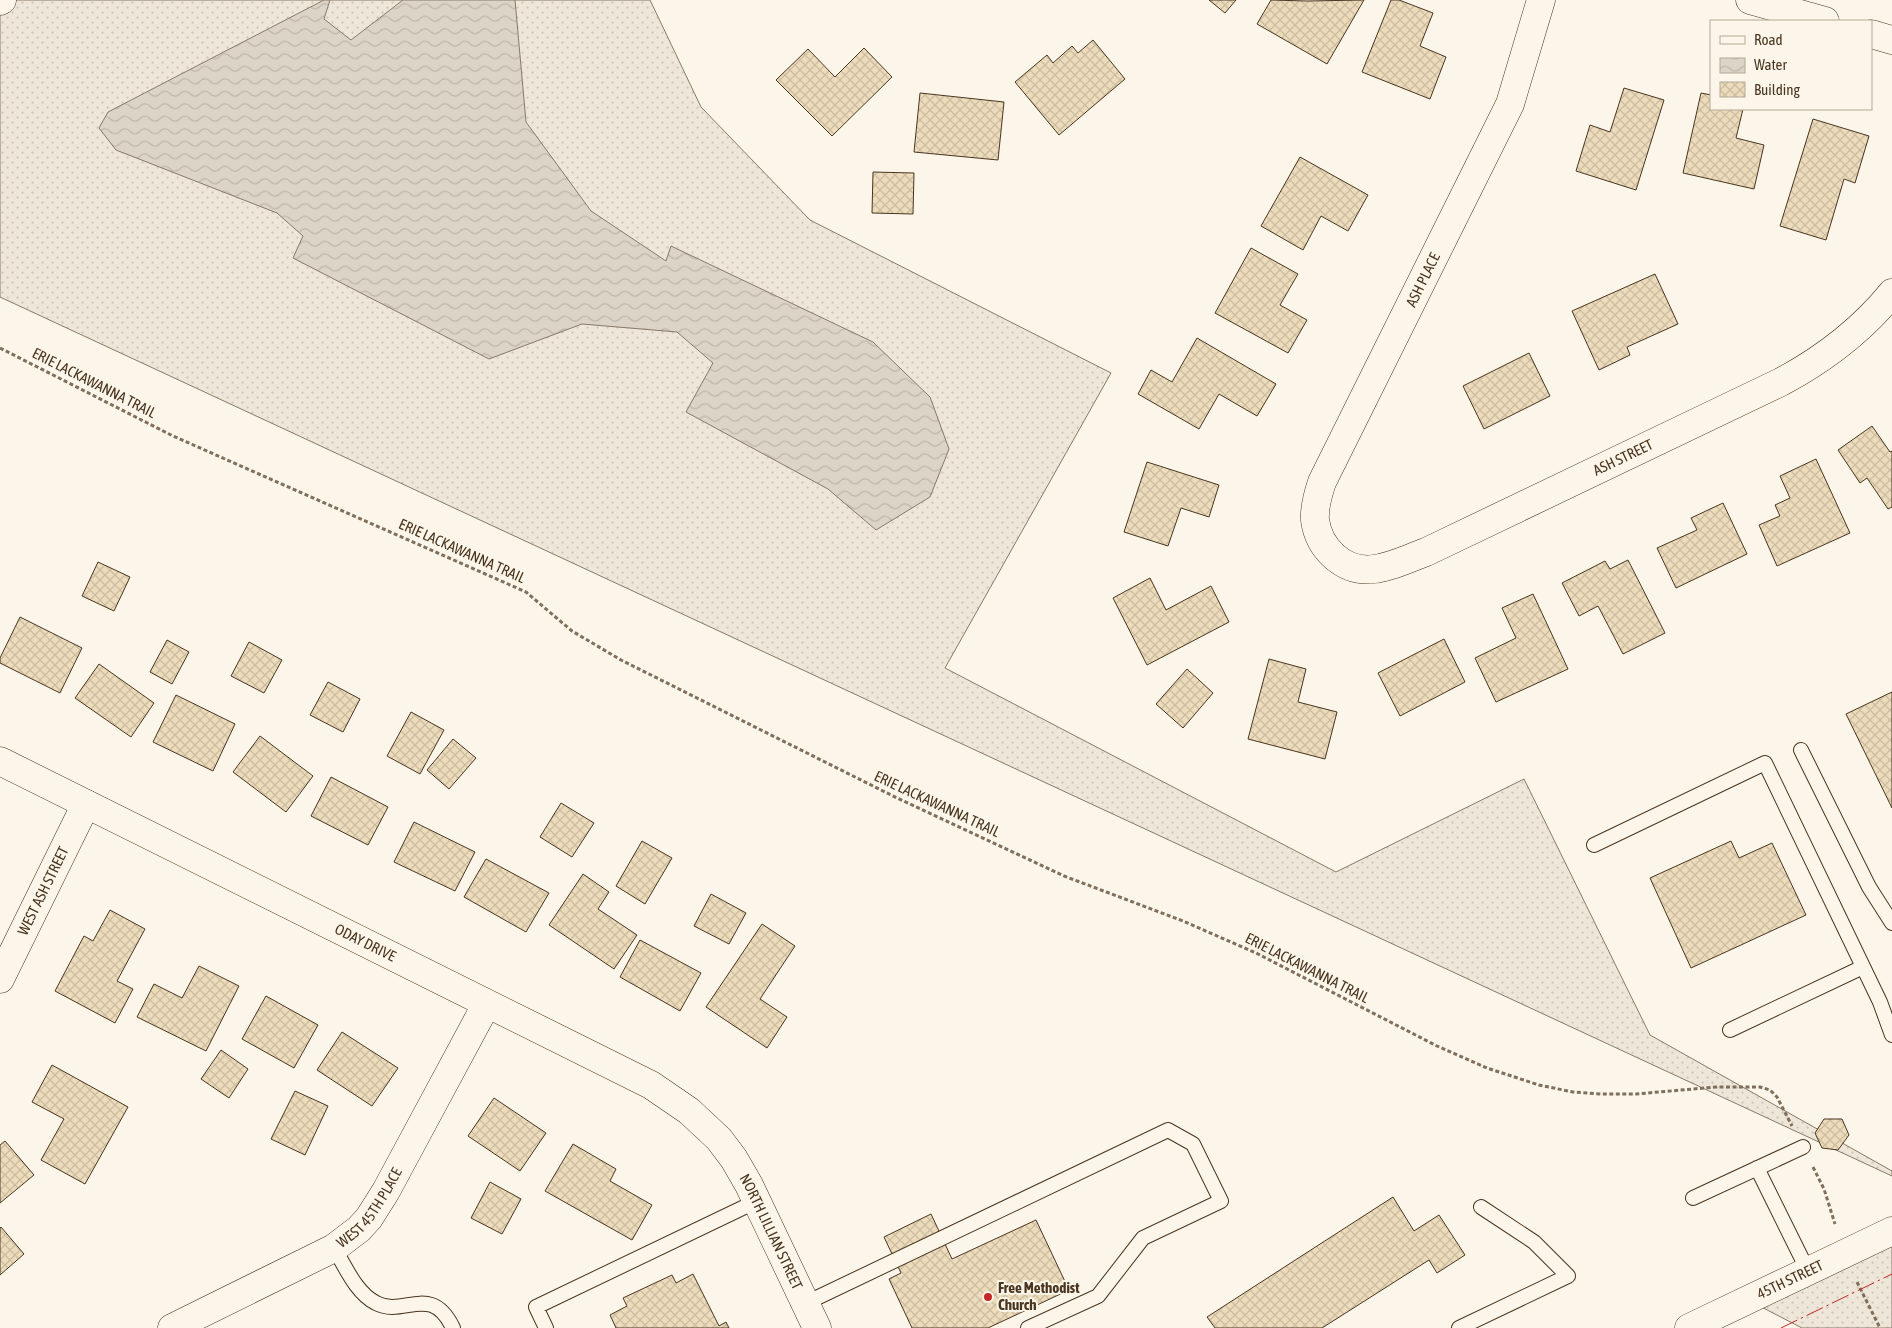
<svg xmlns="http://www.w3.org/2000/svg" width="1892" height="1328" viewBox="0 0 1892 1328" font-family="'Asap Condensed',sans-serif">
	<defs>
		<pattern id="grass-dots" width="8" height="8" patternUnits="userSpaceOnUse" patternTransform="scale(1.25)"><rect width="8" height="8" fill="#ede6d9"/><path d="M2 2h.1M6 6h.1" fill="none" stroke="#cdc6ba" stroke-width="1.8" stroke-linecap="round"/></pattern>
		<pattern id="water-waves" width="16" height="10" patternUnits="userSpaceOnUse" patternTransform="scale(1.25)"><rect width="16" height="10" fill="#dcd4c6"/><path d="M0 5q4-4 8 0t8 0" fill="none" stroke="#beb7aa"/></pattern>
		<pattern id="building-cross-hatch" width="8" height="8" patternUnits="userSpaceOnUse" patternTransform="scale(1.25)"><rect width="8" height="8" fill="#ecdcbc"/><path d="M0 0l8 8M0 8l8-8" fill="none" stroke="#ccbda1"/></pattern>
	</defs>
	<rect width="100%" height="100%" fill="#fbf6e9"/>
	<path fill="url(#grass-dots)" stroke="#887966" d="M0 0H650L701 107 810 220 1111 373 945 668 1336 872 1524 779 1650 1035 1892 1171V1176L0 297Z
		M1892 1229V1328H1802L1746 1299Z"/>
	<path fill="url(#water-waves)" stroke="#887966" d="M324 0H330L324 19 351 40 403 0H515L526 122 591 211 666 261 671 246 873 342 930 397 949 449 930 497 876 530 828 489 686 412 713 363 677 332 582 324 489 359 293 258 303 236 277 213 116 150 99 128 108 112Z"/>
	<path fill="url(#building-cross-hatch)" stroke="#4a3520" d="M1209 0H1236L1225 13Z
		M1271 0 1307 1 1364 0 1327 64 1257 24Z
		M1391 0H1399L1433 13 1420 46 1446 57 1430 99 1362 72Z
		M1093 40 1125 79 1059 135 1015 82 1047 55 1053 63 1072 46 1078 53Z
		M864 48 892 77 832 136 776 80 808 49 835 77Z
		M1624 88 1664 100 1636 190 1576 171 1590 125 1610 132Z
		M920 93 1004 102 998 160 914 152Z
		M1701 93 1711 95V109H1743L1736 138 1764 145 1754 189 1683 173Z
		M1813 119 1869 136 1855 183 1844 179 1826 240 1780 226Z
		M1300 157 1368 195 1348 231 1321 216 1303 250 1261 226Z
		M873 172 914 173 913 214 872 213Z
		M1251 248 1298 274 1280 305 1307 320 1288 353 1215 313Z
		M1655 274 1678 324 1627 347 1630 355 1599 370 1572 311Z
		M1197 338 1276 384 1257 416 1219 394 1199 429 1138 394 1151 370 1172 382Z
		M1529 353 1550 396 1484 429 1463 386Z
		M1872 426 1890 452 1892 451V507L1888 509 1867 478 1860 483 1838 450Z
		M1816 459 1850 533 1777 566 1759 525 1780 516 1775 505 1790 498 1780 476Z
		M1147 462 1219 485 1209 517 1181 508 1168 546 1124 532Z
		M1723 503 1747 554 1676 588 1657 548 1697 530 1691 518Z
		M1628 560 1665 633 1623 654 1598 606 1579 616 1562 583 1605 561 1610 569Z
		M98 562 130 577 114 611 82 596Z
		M1150 578 1166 610 1211 586 1229 622 1147 665 1113 598Z
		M1533 594 1568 669 1496 702 1475 658 1516 638 1502 608Z
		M20 617 82 648 60 693 0 663V658Z
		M1444 639 1465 682 1400 716 1378 673Z
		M167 640 189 652 172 684 150 672Z
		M249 642 282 660 264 693 231 676Z
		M1269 659 1306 669 1298 702 1337 712 1325 759 1248 739Z
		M99 664 154 703 131 737 75 698Z
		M1187 669 1213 693 1183 728 1156 704Z
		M328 682 360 699 343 732 310 715Z
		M1892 692V808L1846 714Z
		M176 695 235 724 213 771 153 742Z
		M411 712 444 730 420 774 387 756Z
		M260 736 313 776 286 812 233 772Z
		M453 739 476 758 449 789 427 770Z
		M331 777 388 807 368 845 311 816Z
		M561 803 594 823 572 857 540 837Z
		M414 822 475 852 455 891 394 862Z
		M642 841 672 858 645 904 616 886Z
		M1731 841 1739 858 1772 843 1806 915 1691 968 1650 878Z
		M486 859 549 893 526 932 464 897Z
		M583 874 609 892 598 909 637 935 614 969 549 925Z
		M711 894 746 913 729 944 694 926Z
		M110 910 145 929 117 981 133 989 115 1023 55 991 84 936 93 941Z
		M762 924 795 946 760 999 787 1017 767 1048 706 1007Z
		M640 940 701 973 680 1011 620 977Z
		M199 966 239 986 206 1051 137 1017 154 984 182 998Z
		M266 996 318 1025 294 1068 242 1039Z
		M342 1032 398 1068 372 1106 317 1070Z
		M221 1050 248 1069 229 1098 201 1079Z
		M52 1065 128 1107 85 1184 41 1160 64 1119 32 1102Z
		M295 1091 328 1106 305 1155 271 1139Z
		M494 1098 546 1133 520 1171 468 1136Z
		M1824 1119H1842L1849 1135 1838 1150 1822 1148 1815 1133Z
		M5 1141 34 1175 0 1203V1145Z
		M573 1144 616 1169 610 1181 652 1205 632 1240 545 1191Z
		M490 1182 521 1199 502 1234 471 1218Z
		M1393 1197 1414 1231 1439 1215 1465 1255 1437 1273 1429 1260 1322 1328H1215L1207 1317Z
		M931 1214 952 1259 1036 1220 1069 1290 988 1328H912L889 1279 901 1273 884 1237Z
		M1 1227 24 1254 0 1275V1228Z
		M693 1274 719 1326 726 1322 729 1328H616L610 1315 627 1306 623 1298 672 1275 676 1283Z"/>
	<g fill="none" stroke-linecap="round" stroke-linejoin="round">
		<g stroke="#4a3520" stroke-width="16">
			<path id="service" d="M1801 750 1869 887 1892 923
				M1594 845 1765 763 1880 1002 1892 1035
				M1730 1030 1863 967
				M1757 1168 1808 1271
				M1693 1198 1803 1147
				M334 1248C345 1266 356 1293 376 1303 404 1318 431 1282 453 1328
				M806 1303 1168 1130 1193 1144 1221 1201 1143 1238 1098 1296 1028 1328
				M546 1328 536 1307 757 1201
				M1459 1328 1568 1276 1534 1242 1481 1207"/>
		</g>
		<g stroke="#4a3520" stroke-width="29">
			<g id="minor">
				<path id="s1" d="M1541 0 1510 104 1322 482C1318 494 1314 507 1315 520 1319 549 1344 573 1374 569 1392 567 1409 558 1426 552L1781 382C1824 359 1861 331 1892 293"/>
				<path d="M1750 0 1825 21"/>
				<path d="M0 1 2 0"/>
				<path d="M1871 34 1892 40"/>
				<path id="s2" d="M0 761 651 1085 689 1111 719 1139 734 1159 749 1185 817 1328"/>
				<path id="s3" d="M0 979 86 804"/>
				<path id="s4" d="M172 1328 334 1248 359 1229 369 1218 386 1191 486 1005"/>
			</g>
		</g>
		<g stroke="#4a3520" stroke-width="29">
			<g id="secondary">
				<path id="s5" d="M1689 1328 1892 1231"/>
			</g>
		</g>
		<path stroke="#7f6f5c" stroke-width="3" stroke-dasharray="4 2.5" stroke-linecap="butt" d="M0 348 173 436 526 592 572 631 621 660 897 798 1064 876 1183 921 1256 953 1437 1046 1487 1068 1539 1085 1573 1092 1601 1094H1636L1716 1087H1760L1770 1090 1777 1097 1792 1126
			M1813 1167 1824 1189 1835 1224
			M1857 1282 1880 1328"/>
		<use href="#service" stroke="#fbf6e9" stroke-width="14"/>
		<use href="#minor" stroke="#fbf6e9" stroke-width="28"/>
		<use href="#secondary" stroke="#fbf6e9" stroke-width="28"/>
		<path stroke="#c62828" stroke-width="1" stroke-dasharray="18 4 2.5 4" stroke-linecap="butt" d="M1781 1328 1892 1274"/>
	</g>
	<circle fill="#c62828" stroke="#fbf6e9" stroke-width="2" cx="988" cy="1297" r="5"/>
	<g text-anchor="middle" stroke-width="4" stroke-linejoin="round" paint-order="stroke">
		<g font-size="15" fill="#4a3520" stroke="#fbf6e9">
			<text transform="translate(1423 280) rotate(-64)" y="5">ASH PLACE</text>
			<text transform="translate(94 383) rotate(27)" y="5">ERIE LACKAWANNA TRAIL</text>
			<text dy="5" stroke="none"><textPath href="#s1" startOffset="928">ASH STREET</textPath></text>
			<text transform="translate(462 551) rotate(24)" y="5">ERIE LACKAWANNA TRAIL</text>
			<text transform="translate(937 804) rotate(25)" y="5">ERIE LACKAWANNA TRAIL</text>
			<text dy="5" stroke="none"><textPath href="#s3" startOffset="98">WEST ASH STREET</textPath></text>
			<text dy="5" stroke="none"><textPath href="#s2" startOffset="408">ODAY DRIVE</textPath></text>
			<text transform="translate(1307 968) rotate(27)" y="5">ERIE LACKAWANNA TRAIL</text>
			<text dy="5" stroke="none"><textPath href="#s4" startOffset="235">WEST 45TH PLACE</textPath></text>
			<text dy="5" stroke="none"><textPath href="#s2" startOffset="921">NORTH LILLIAN STREET</textPath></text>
			<text dy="5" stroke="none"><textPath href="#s5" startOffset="112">45TH STREET</textPath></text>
		</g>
		<g font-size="15" font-weight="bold" fill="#4a3520" stroke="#fbf6e9" text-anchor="start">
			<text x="998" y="1293">Free Methodist<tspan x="998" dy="17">Church</tspan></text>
		</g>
	</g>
	<rect x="1710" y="20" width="162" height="90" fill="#fbf6e9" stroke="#b4a999"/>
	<rect x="1720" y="36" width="25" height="8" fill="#fbf6e9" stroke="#b4a999"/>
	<text x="1754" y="45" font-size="15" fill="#4a3520">Road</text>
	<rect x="1720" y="58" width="25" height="15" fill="url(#water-waves)" stroke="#b4a999"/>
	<text x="1754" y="70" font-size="15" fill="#4a3520">Water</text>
	<rect x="1720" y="82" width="25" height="15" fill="url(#building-cross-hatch)" stroke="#b4a999"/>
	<text x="1754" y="95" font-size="15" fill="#4a3520">Building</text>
</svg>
